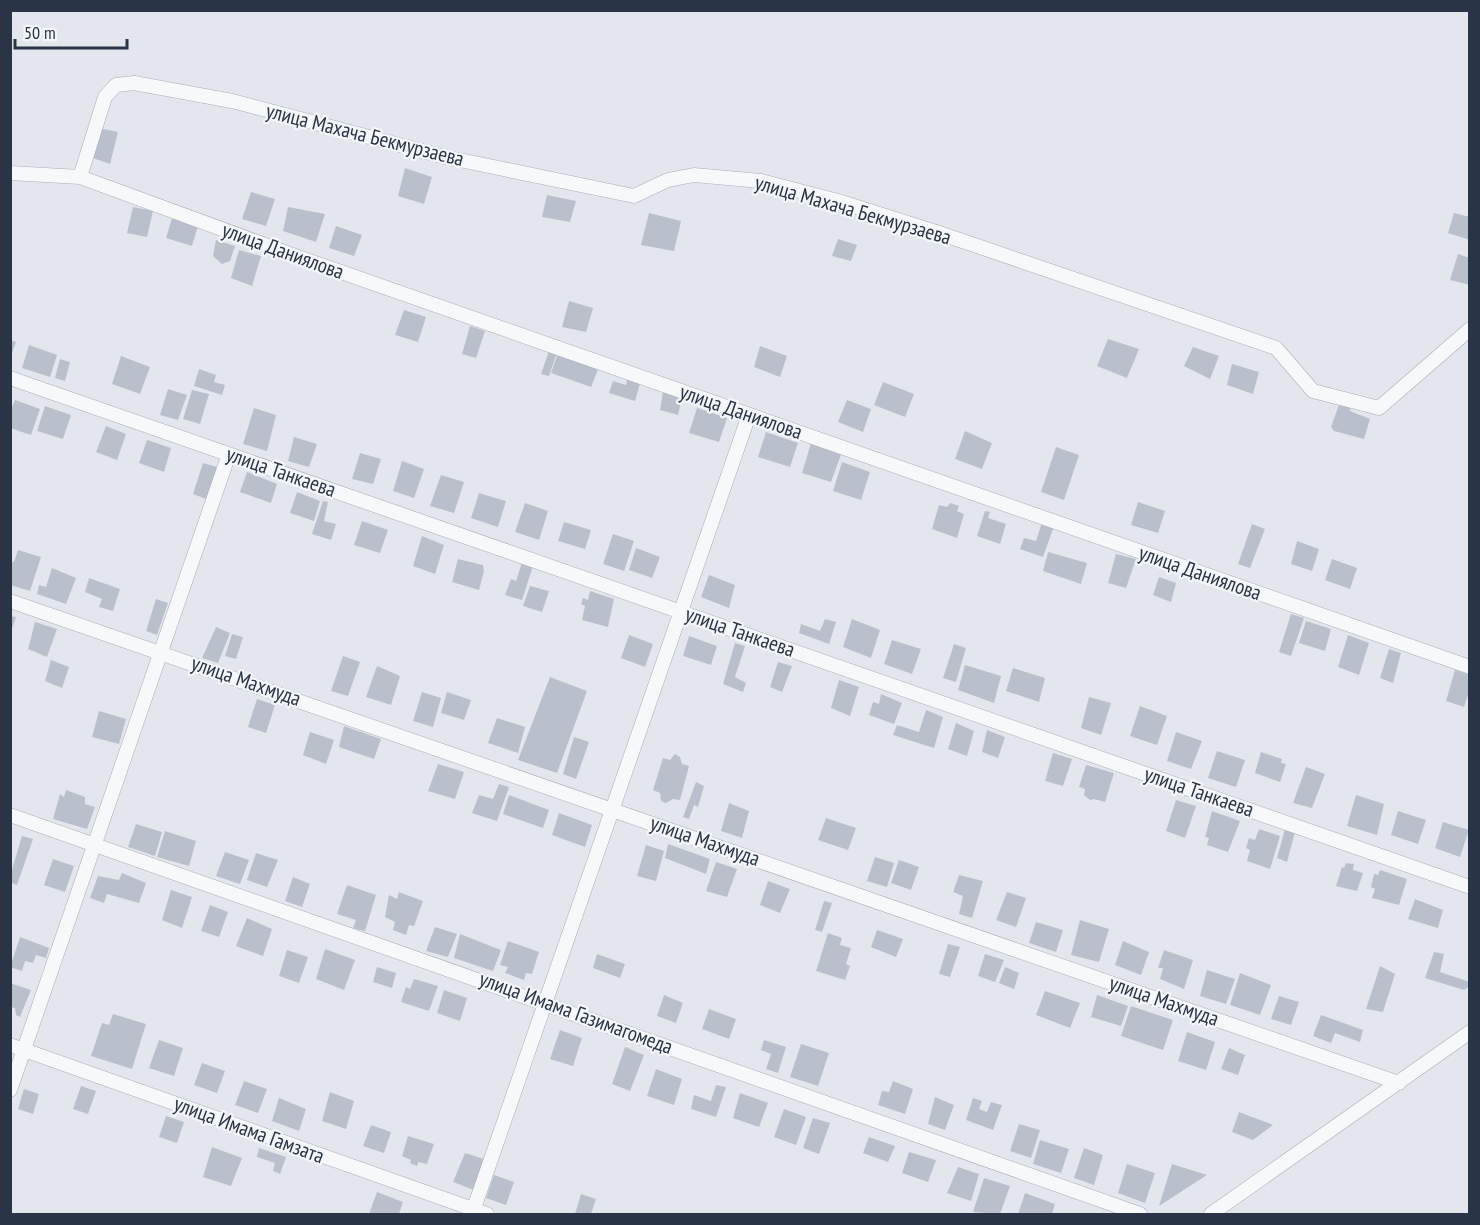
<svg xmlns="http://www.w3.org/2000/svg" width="1480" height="1225" viewBox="0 0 1480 1225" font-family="'PT Sans Narrow',sans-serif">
	<rect width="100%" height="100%" fill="#e3e7ed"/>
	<path fill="#bac0cb" d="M99 128 118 132 110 164 90 157Z
		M405 168 432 177 424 204 398 196Z
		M251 192 275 199 266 226 242 219Z
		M547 195 576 201 570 222 542 217Z
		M133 207 153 211 147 237 127 233Z
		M288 207 325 214 316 242 283 231Z
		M649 213 681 221 674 251 641 245Z
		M1454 213 1470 217V240L1448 233Z
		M172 218 198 226 192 246 166 238Z
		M336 226 362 235 354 256 329 248Z
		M838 239 857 245 851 261 832 256Z
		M216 240 235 246 230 261 222 264 213 256Z
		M239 250 261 256 252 286 231 278Z
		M1458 254 1470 258V285L1450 280Z
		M569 301 593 308 586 332 562 327Z
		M404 310 426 317 418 342 395 335Z
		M470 326 485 331 476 358 462 354Z
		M1108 339 1139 349 1127 378 1097 366Z
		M10 340 16 342 11 356H10Z
		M29 345 57 355 50 377 22 368Z
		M760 346 787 356 780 377 754 367Z
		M1193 347 1219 356 1210 379 1184 366Z
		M549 351 557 353 549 376 541 374Z
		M558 353 599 367 591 387 551 373Z
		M121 356 150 367 140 394 112 384Z
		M60 359 70 362 65 381 55 378Z
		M1232 364 1259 372 1253 394 1227 385Z
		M199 369 216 375 214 382 225 385 222 395 194 386Z
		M628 376 641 380 635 401 609 393 613 381 626 385Z
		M883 382 914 394 905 417 874 405Z
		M168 389 187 395 178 420 160 415Z
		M192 390 209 394 200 424 183 419Z
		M663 392 682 397 678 415 660 410Z
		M1341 399 1351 403 1350 411 1370 419 1364 439 1334 431 1331 427Z
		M15 400 40 409 31 435 10 428V412Z
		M847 400 871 409 863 432 838 422Z
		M45 406 71 415 63 439 37 431Z
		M254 408 276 415 267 451 243 444Z
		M697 408 727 418 719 442 689 433Z
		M106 426 126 434 117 460 96 452Z
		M965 431 992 443 982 469 955 459Z
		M766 432 798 443 790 467 758 457Z
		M294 437 317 444 309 467 288 461Z
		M147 440 171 448 164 472 139 463Z
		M811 443 842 452 831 482 802 473Z
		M1056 447 1079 455 1064 500 1041 492Z
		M360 453 381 459 373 484 352 479Z
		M402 461 424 469 414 498 393 491Z
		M842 462 870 472 861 500 833 491Z
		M203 463 217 467 206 499 193 494Z
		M247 472 277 484 271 503 240 492Z
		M441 475 464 482 454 513 430 506Z
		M297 492 320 501 314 521 290 513Z
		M479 493 506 501 498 527 471 518Z
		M323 501 328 502 324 521 336 524 331 540 312 534Z
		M1138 502 1165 511 1158 533 1131 525Z
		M525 503 548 511 539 540 515 532Z
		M950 503 959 506 957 511 964 514 957 538 932 529 939 505 947 507Z
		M985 511 990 512 988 518 1006 524 1000 544 977 536Z
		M362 521 388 530 380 553 354 545Z
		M564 522 591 530 585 549 558 541Z
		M1042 522 1054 526 1043 557 1020 549 1024 538 1036 541Z
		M1252 524 1265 529 1250 568 1238 564Z
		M613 534 634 541 624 571 603 564Z
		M422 536 444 545 435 574 413 566Z
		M1297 541 1319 549 1312 571 1291 564Z
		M636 548 660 557 652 578 629 570Z
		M18 550 41 557 30 591 10 585V561L14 562Z
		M1048 552 1087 563 1081 584 1043 571Z
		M1116 554 1136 559 1126 588 1108 583Z
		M458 559 483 565 484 571 479 590 452 582Z
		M1332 559 1357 568 1350 589 1325 580Z
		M522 562 533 566 522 600 505 595 511 579 516 581Z
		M52 568 76 578 66 604 37 594 39 585 46 587Z
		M709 575 735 585 729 608 701 597Z
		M1159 577 1176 583 1171 602 1153 595Z
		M89 578 120 589 113 611 99 607 102 599 85 592Z
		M530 586 549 591 542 612 523 606Z
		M590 591 614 599 608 627 582 620 585 606 581 604 583 598 588 600Z
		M156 599 168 603 157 635 146 631Z
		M1291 614 1304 618 1291 656 1279 652Z
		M10 616 16 617 11 632H10Z
		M825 619 836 622 829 644 799 633 801 624 820 631Z
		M852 619 880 630 871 658 843 647Z
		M1306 621 1331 629 1325 651 1299 643Z
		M35 622 57 629 47 657 28 649Z
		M216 627 230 633 218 663 202 658Z
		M232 634 243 637 236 659 225 656Z
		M629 635 653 644 645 667 621 658Z
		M1348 635 1369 643 1359 675 1338 667Z
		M689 636 717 646 711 665 683 656Z
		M892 640 921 649 912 674 884 664Z
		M735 643 745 646 735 677 746 683 743 692 723 684Z
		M954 644 966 648 956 682 943 678Z
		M1389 649 1401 653 1393 683 1380 678Z
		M343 656 360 662 348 696 331 691Z
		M51 660 69 667 62 688 45 681Z
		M778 662 792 666 782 692 770 687Z
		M965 665 1001 676 994 703 958 690Z
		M377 666 400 676 391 705 366 697Z
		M1013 668 1045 678 1039 702 1006 691Z
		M1455 670 1470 675V689L1464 707 1446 701Z
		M550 677 587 691 557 773 518 760Z
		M839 680 859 687 850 716 831 708Z
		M422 692 441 698 433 727 413 721Z
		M447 692 471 700 464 720 441 713Z
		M881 694 902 703 894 724 869 715 873 702 879 704Z
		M1089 697 1111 703 1101 735 1081 728Z
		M257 699 275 705 266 733 248 727Z
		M1140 706 1167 716 1157 745 1130 736Z
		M926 710 943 717 934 748 893 735 897 725 919 732Z
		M99 711 126 719 119 744 92 737Z
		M497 718 525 727 518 753 488 743Z
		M956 723 974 731 967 756 948 749Z
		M344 726 381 739 374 759 339 747Z
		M987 730 1005 737 998 758 982 752Z
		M310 732 334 740 326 764 303 755Z
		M1176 732 1202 741 1191 769 1167 761Z
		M574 737 589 742 576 779 563 774Z
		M1217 751 1245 760 1236 787 1208 778Z
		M1261 752 1282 759 1281 763 1286 764 1280 782 1255 773Z
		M1053 753 1072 759 1063 786 1045 781Z
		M675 754 680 757 682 764 689 766 680 800 673 799 666 803 661 801 660 793 653 790 663 758 670 760Z
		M438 764 464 772 455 799 428 791Z
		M1086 765 1114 773 1105 802 1094 799 1090 800 1084 795 1085 789 1079 787Z
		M1306 767 1325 774 1312 808 1293 803Z
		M696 782 704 786 698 807 694 805 689 819 683 817Z
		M499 784 509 787 497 821 472 813 479 795 493 799Z
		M66 790 85 797V804L95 807 87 829 53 819 60 794 64 797Z
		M509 795 549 810 543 828 503 814Z
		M1356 795 1384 804 1377 835 1347 826Z
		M1176 800 1196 806 1185 838 1166 831Z
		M729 803 749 811 742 838 721 831Z
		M1212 811 1240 821 1228 852 1207 845 1209 838 1205 837Z
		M1398 811 1426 820 1418 844 1391 835Z
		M559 813 592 825 585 847 552 835Z
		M826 818 856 828 848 850 818 840Z
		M1443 822 1469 830 1460 857 1435 848Z
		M136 824 162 832 155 856 128 847Z
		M1259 829 1280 836 1270 869 1247 861 1250 850 1246 848 1249 838 1255 840Z
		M1285 829 1295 832 1287 862 1277 858Z
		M165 831 196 841 189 866 157 857Z
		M22 836 33 839 17 885 10 882V876Z
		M668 844 710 859 706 874 665 858Z
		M646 845 664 851 656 881 637 876Z
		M225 852 249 860 240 884 216 876Z
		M256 853 278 860 267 887 247 880Z
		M875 857 894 863 887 887 867 881Z
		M53 859 74 866 65 892 44 885Z
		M899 860 919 867 911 890 891 883Z
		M716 862 737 869 727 897 706 891Z
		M1346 863 1354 864 1353 870 1363 873 1357 891 1336 886 1342 867 1344 868Z
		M1380 870 1407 879 1399 905 1372 898 1375 889 1371 887 1374 874 1378 875Z
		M122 873 146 883 139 903 107 894 104 903 90 898 98 876 119 880Z
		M959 875 983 881 972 918 959 914 963 896 953 892Z
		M293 877 310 884 302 907 285 901Z
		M768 881 790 889 780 913 760 905Z
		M347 885 376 895 365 931 353 928 356 920 337 914Z
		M171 890 192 897 182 928 162 920Z
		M399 892 423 901 414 926 409 925 406 935 393 930 395 922 385 917 389 895 397 899Z
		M1007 892 1026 898 1016 927 996 920Z
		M1415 899 1443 910 1438 928 1408 919Z
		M824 901 832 903 822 932 815 930Z
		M210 905 228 912 219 937 201 931Z
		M247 918 272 929 263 956 236 946Z
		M1080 920 1109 929 1099 962 1071 955Z
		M1036 922 1063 930 1056 952 1029 943Z
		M435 927 457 934 448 957 426 951Z
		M877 930 903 939 896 957 871 947Z
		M828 933 842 938 840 945 851 948 846 964 850 966 845 980 816 971Z
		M460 934 501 950 493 971 454 958Z
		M20 937 49 948 46 958 36 955 33 963 25 961 22 971 10 967Z
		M508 941 539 952 532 974 526 973 524 980 505 973 508 967 500 965Z
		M1123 941 1149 952 1141 975 1115 965Z
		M948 944 960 947 950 977 939 974Z
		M325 949 355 960 344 990 316 979Z
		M287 950 308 957 299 983 279 976Z
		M1164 950 1193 960 1184 989 1160 979 1163 968H1158Z
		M1434 952 1444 954 1440 972 1470 982V986L1464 990 1425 978Z
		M597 954 625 964 620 978 593 968Z
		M985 954 1004 960 995 982 978 976Z
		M1380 966 1395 974 1383 1012 1366 1009Z
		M377 967 396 973 392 988 373 982Z
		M1005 967 1019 973 1014 989 999 983Z
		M1207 970 1235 979 1226 1004 1200 996Z
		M1240 973 1271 985 1260 1015 1230 1005Z
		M414 979 438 986 429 1011 401 1002 406 987 410 989Z
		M10 983 31 990 20 1017 16 1015 15 1008 10 1007Z
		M444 990 467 998 460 1021 437 1013Z
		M1045 991 1080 1003 1070 1028 1036 1015Z
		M664 995 683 1003 676 1023 657 1016Z
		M1097 995 1128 1006 1121 1026 1091 1017Z
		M1279 996 1299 1002 1291 1025 1271 1019Z
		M1131 1006 1173 1020 1163 1050 1121 1036Z
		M709 1009 736 1019 729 1039 702 1029Z
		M113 1014 146 1024 132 1069 91 1056 102 1023 109 1025Z
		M1321 1015 1363 1030 1360 1042 1335 1033 1331 1043 1313 1036Z
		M560 1030 582 1038 573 1066 550 1059Z
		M1187 1032 1215 1042 1206 1070 1178 1061Z
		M159 1040 183 1048 174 1076 149 1068Z
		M764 1040 786 1047 778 1073 766 1069 771 1054 761 1050Z
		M801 1044 829 1053 818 1086 790 1077Z
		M625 1047 644 1055 630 1091 612 1084Z
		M1229 1048 1245 1055 1238 1075 1221 1069Z
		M202 1063 225 1071 217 1093 194 1085Z
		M656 1069 682 1079 674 1105 647 1096Z
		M244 1081 267 1089 258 1113 235 1105Z
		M893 1081 913 1089 905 1114 878 1105 882 1091 889 1092Z
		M716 1085 726 1087 716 1117 691 1109 694 1095 711 1101Z
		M81 1086 96 1091 88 1114 73 1109Z
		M24 1089 39 1094 33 1114 18 1109Z
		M330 1092 354 1101 346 1129 322 1121Z
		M740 1093 768 1103 759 1127 733 1118Z
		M935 1097 954 1105 945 1130 928 1124Z
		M279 1098 306 1109 299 1131 272 1121Z
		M973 1098 982 1101 979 1109 987 1112 991 1102 1002 1105 993 1130 966 1120Z
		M784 1109 806 1117 796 1145 774 1137Z
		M1239 1112 1273 1125 1253 1140 1232 1132Z
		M166 1116 184 1122 177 1143 159 1137Z
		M813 1118 830 1123 819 1154 803 1148Z
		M1019 1124 1040 1130 1031 1158 1010 1151Z
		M371 1125 391 1132 384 1153 363 1146Z
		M408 1136 434 1144 427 1164 418 1162 417 1166 410 1163 411 1160 402 1156Z
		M869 1137 895 1146 888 1162 863 1153Z
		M1040 1140 1069 1149 1061 1173 1033 1164Z
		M212 1147 242 1158 231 1186 203 1177Z
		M259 1148 286 1157 280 1174 273 1171 275 1163 257 1157Z
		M1084 1148 1103 1155 1094 1185 1074 1178Z
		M909 1152 936 1160 928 1182 902 1173Z
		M465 1153 484 1159 474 1190 453 1182Z
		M1127 1164 1155 1173 1145 1203 1118 1193Z
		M1172 1164 1207 1175 1159 1206Z
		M958 1167 979 1174 971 1201 947 1193Z
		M494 1175 514 1182 506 1205 486 1198Z
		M984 1178 1010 1186 1000 1214 973 1212Z
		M377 1192 403 1202 399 1214H369Z
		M1025 1193 1055 1204 1052 1214H1018Z
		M581 1194 596 1199 591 1214H575Z"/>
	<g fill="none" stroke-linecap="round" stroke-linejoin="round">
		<g stroke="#a7aeb8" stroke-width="15">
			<path id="street" d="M10 173 80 177 298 257 1470 667
				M80 177 105 97 116 85 134 83 232 101 445 157 634 196 668 180 694 175 761 181 838 201 939 233 1276 348 1313 391 1379 408 1470 329
				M10 378 1470 887
				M10 601 1399 1083
				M10 815 1140 1214
				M10 1045 487 1214
				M10 1090 229 454
				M472 1214 749 415
				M1211 1214 1470 1032"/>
		</g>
		<use href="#street" stroke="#f7f8fa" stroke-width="14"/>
	</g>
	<g text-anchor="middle" stroke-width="4.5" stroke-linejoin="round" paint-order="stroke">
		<g font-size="21" fill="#293547" stroke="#f4f6f9">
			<text transform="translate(365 135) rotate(14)" y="7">улица Махача Бекмурзаева</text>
			<text transform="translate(853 210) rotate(16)" y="7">улица Махача Бекмурзаева</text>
			<text transform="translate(283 251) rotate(20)" y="7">улица Даниялова</text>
			<text transform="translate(741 412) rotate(19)" y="7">улица Даниялова</text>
			<text transform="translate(281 472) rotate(19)" y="7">улица Танкаева</text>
			<text transform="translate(1200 573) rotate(19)" y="7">улица Даниялова</text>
			<text transform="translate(740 632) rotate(19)" y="7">улица Танкаева</text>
			<text transform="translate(246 681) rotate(19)" y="7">улица Махмуда</text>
			<text transform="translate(1199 792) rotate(19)" y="7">улица Танкаева</text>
			<text transform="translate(705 841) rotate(19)" y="7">улица Махмуда</text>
			<text transform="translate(1164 1001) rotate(19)" y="7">улица Махмуда</text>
			<text transform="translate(576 1013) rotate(20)" y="7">улица Имама Газимагомеда</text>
			<text transform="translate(249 1130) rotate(20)" y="7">улица Имама Гамзата</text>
		</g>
	</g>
	<rect width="1480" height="1225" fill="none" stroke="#293547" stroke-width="24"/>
	<path d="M15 39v9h112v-9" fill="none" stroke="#293547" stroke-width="3"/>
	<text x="24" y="39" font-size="18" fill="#293547" stroke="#f4f6f9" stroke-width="4.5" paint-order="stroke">50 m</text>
</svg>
